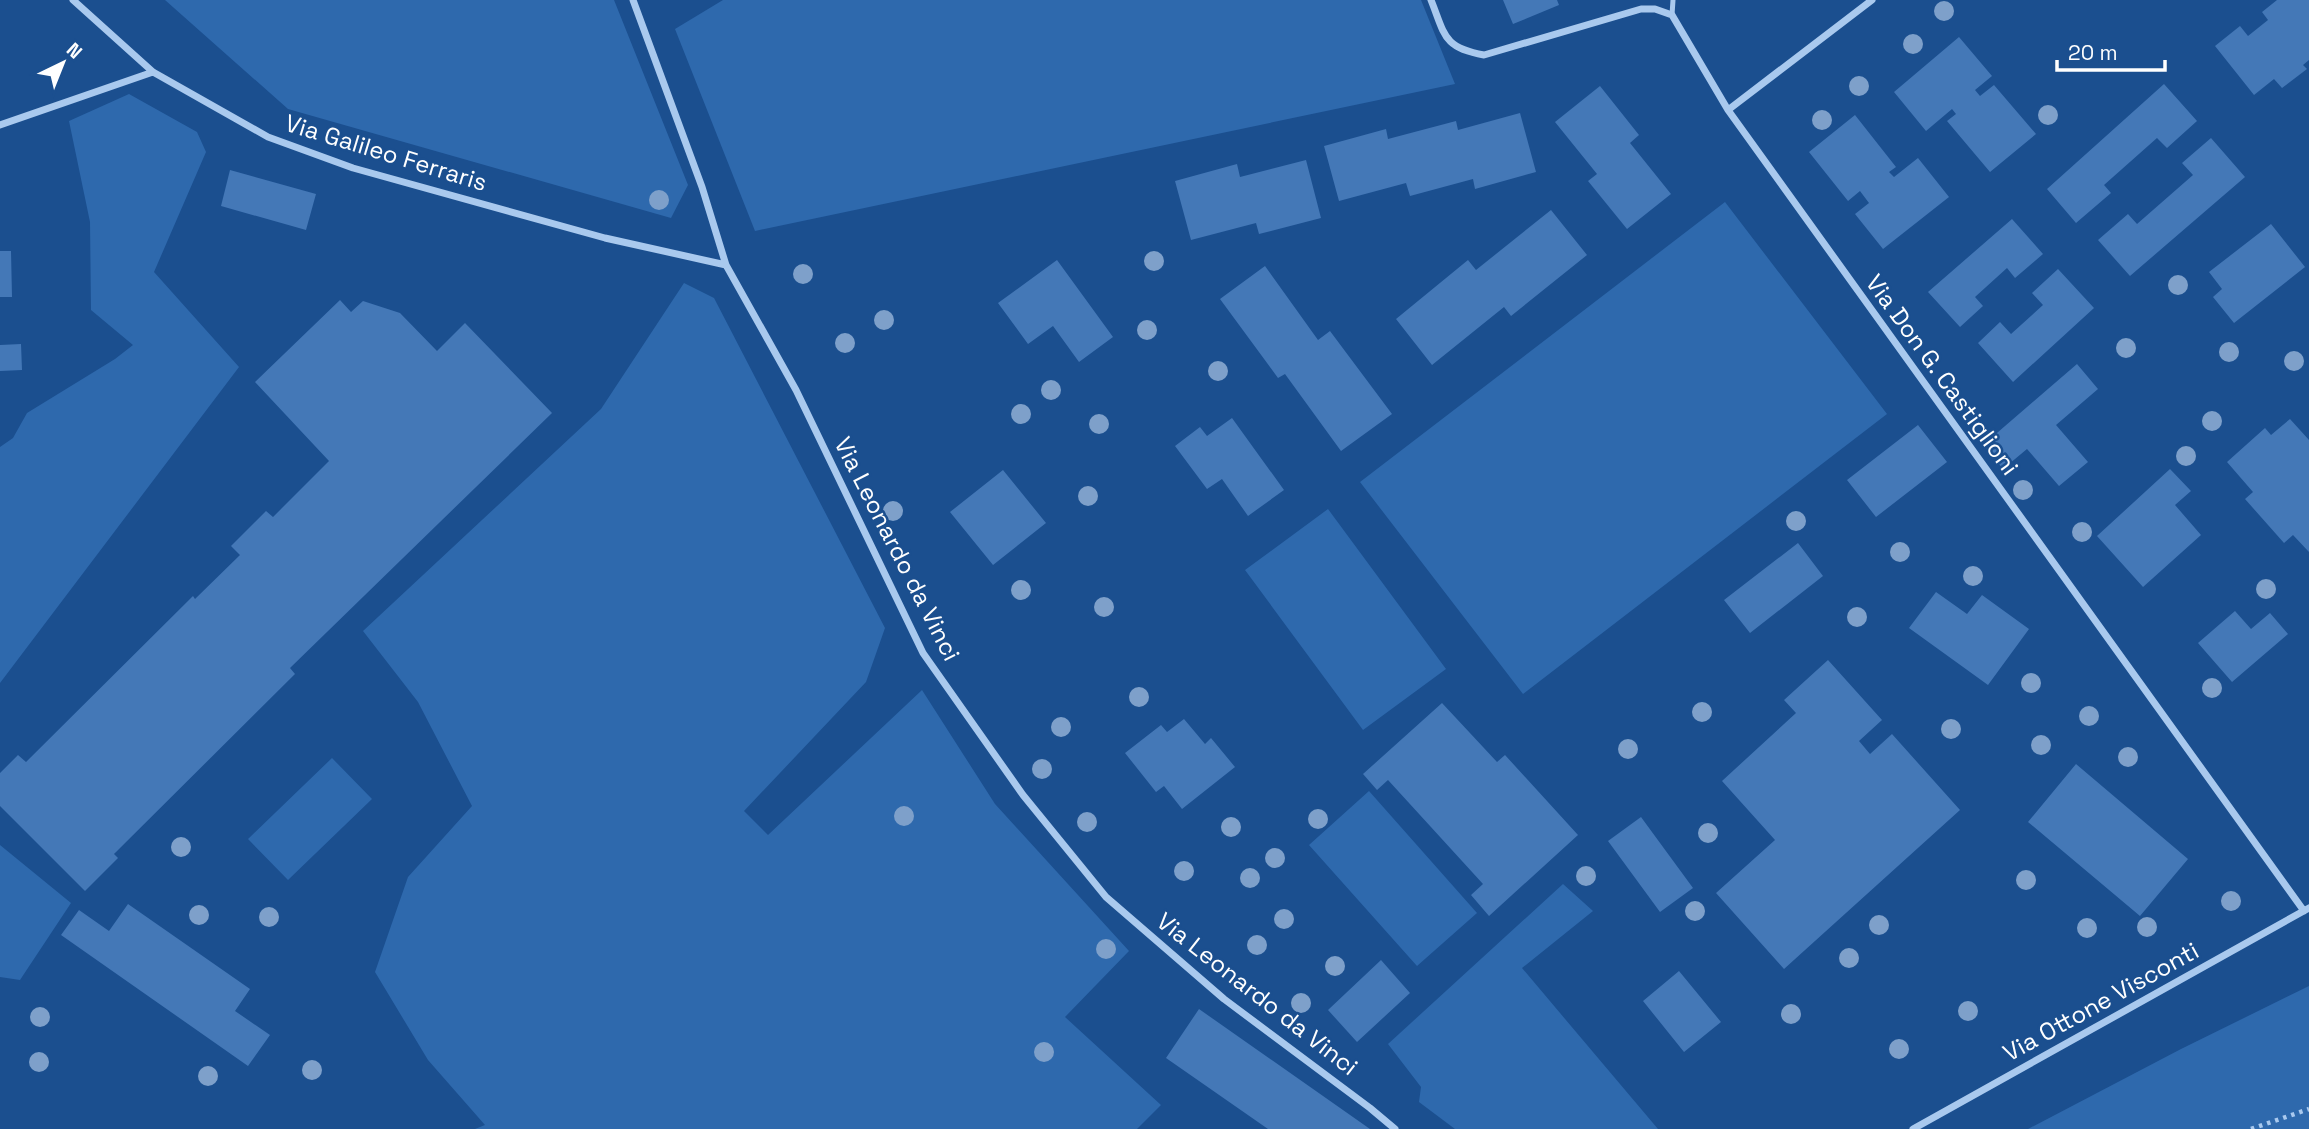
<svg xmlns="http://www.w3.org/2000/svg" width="2309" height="1129" viewBox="0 0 2309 1129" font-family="'Space Grotesk',sans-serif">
	<rect width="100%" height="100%" fill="#1b4f8f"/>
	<path fill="#2e69ad" d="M165 0H614L688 185 671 218 288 109Z
		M723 0H1421L1455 84 755 231 675 29Z
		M129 94 197 132 206 152 154 272 239 367 0 683V447L13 438 27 413 115 359 133 345 91 310 90 222 69 121Z
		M1725 202 1887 414 1523 694 1360 482Z
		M684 283 714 298 885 628 866 682 744 811 768 835 922 690 995 804 1129 951 1065 1017 1161 1105 1137 1129H475L485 1125 428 1060 375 972 408 877 472 806 418 702 363 631 601 409Z
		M1328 509 1446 669 1363 730 1245 570Z
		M332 758 372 799 288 880 248 839Z
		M1369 791 1477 913 1417 966 1309 845Z
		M0 845 71 903 20 980 0 977Z
		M1563 884 1593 911 1522 968 1658 1129H1455L1419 1102 1421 1087 1388 1044Z
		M2309 986V1129H2028L2181 1049Z"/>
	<path fill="#4478b7" d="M1503 0H1557L1559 5 1513 24Z
		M2277 0H2309V60L2303 65 2307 69 2282 88 2274 79 2254 95 2215 46 2240 26 2248 36 2268 20 2262 12Z
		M1959 37 1992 76 1975 90 1980 96 1994 85 2036 134 1990 172 1947 121 1956 114 1952 109 1926 131 1894 92Z
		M2164 84 2197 121 2167 148 2157 138 2104 185 2111 193 2076 223 2047 189Z
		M1600 86 1639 135 1630 143 1671 194 1627 229 1588 181 1597 174 1555 122Z
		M1520 113 1536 172 1475 189 1473 179 1410 196 1406 183 1339 201 1324 146 1386 129 1388 139 1456 121 1458 130Z
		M1855 115 1896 167 1889 172 1894 177 1918 158 1949 197 1883 249 1855 214 1869 203 1860 191 1848 201 1809 152Z
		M2211 138 2245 177 2130 276 2098 240 2128 214 2137 224 2193 175 2182 163Z
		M1306 160 1321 218 1259 234 1256 223 1191 240 1175 181 1237 164 1240 177Z
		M230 170 316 194 306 230 221 206Z
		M1551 210 1587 255 1511 316 1504 307 1432 365 1396 319 1468 260 1476 270Z
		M2012 219 2043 254 2015 278 2007 268 1975 297 1983 306 1960 327 1928 292Z
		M2271 224 2305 267 2234 323 2213 297 2222 289 2209 272Z
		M0 251H11L12 297H0Z
		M1057 260 1113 337 1079 362 1053 326 1028 344 998 303Z
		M1265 266 1318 340 1330 331 1392 414 1341 451 1285 374 1278 378 1220 299Z
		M2058 269 2094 308 2013 382 1978 343 2000 322 2011 334 2043 305 2032 293Z
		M340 300 351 312 363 301 400 313 437 351 465 323 552 413 290 668 295 674 114 854 118 858 85 891 0 806V773L18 755 26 762 193 596 195 599 240 555 231 546 266 511 273 517 329 461 255 382Z
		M21 344 22 370 0 371V345Z
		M2077 364 2098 389 2056 425 2088 462 2059 486 2027 449 2003 469 1983 445Z
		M1232 418 1284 490 1248 516 1222 479 1207 489 1175 446 1200 427 1207 436Z
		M2290 419 2309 440V552L2293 535 2284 543 2245 499 2253 492 2227 462 2265 428 2271 435Z
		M1918 425 1947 462 1876 517 1847 480Z
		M2170 469 2191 491 2175 505 2201 535 2143 587 2097 536Z
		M1003 470 1046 523 993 565 950 512Z
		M1798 543 1823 576 1750 633 1724 600Z
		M1936 592 1967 614 1982 595 2029 629 1988 685 1909 628Z
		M2235 611 2251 629 2270 613 2288 634 2232 682 2198 643Z
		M1828 660 1882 720 1859 741 1870 754 1892 734 1960 810 1784 969 1716 893 1775 840 1722 781 1796 713 1784 700Z
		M1442 703 1497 762 1505 755 1578 835 1489 916 1471 895 1483 884 1388 780 1377 790 1363 774Z
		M1184 719 1205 744 1211 738 1235 767 1182 809 1164 786 1156 792 1125 753 1161 725 1167 732Z
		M2076 764 2188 859 2140 916 2028 822Z
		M1641 817 1693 888 1660 912 1608 841Z
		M128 904 250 989 235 1011 270 1035 248 1066 61 935 79 910 109 931Z
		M1381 960 1410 993 1357 1042 1328 1010Z
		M1679 971 1721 1022 1684 1052 1643 1001Z
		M1199 1009 1370 1129H1268L1166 1058Z"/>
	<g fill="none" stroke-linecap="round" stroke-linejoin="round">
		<path stroke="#a9c9ee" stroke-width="4.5" stroke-dasharray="3.5 5" stroke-linecap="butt" d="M2251 1129 2309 1109"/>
		<path stroke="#a9c9ee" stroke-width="5" d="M1672 15 1673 0"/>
		<path stroke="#a9c9ee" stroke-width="7" d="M73 0 153 72 268 137 353 168 605 238 726 265
			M633 0 702 187 726 265 796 390 923 653 1023 795 1106 897 1224 999 1370 1108 1395 1129
			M1431 0C1445 35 1443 48 1484 55L1641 9H1655L1672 15 1728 110 2304 911
			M1728 110 1872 0
			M0 125 153 72
			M1913 1129 2309 908"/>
	</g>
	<g fill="#7ea0ca">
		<circle cx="1944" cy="11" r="10"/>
		<circle cx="1913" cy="44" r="10"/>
		<circle cx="1859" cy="86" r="10"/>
		<circle cx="2048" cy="115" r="10"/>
		<circle cx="1822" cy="120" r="10"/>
		<circle cx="659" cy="200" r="10"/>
		<circle cx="1154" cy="261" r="10"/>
		<circle cx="803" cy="274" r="10"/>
		<circle cx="2178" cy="285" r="10"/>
		<circle cx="884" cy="320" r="10"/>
		<circle cx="1147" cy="330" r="10"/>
		<circle cx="845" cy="343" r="10"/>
		<circle cx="2126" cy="348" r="10"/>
		<circle cx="2229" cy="352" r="10"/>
		<circle cx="2294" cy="361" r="10"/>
		<circle cx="1218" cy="371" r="10"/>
		<circle cx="1051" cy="390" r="10"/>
		<circle cx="1021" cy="414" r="10"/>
		<circle cx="2212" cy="421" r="10"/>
		<circle cx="1099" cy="424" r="10"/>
		<circle cx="2186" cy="456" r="10"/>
		<circle cx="2023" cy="490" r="10"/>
		<circle cx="1088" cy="496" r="10"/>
		<circle cx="893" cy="511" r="10"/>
		<circle cx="1796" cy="521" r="10"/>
		<circle cx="2082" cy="532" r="10"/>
		<circle cx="1900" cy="552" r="10"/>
		<circle cx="1973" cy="576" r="10"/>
		<circle cx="2266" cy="589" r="10"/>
		<circle cx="1021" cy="590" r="10"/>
		<circle cx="1104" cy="607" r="10"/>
		<circle cx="1857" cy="617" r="10"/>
		<circle cx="2031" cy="683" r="10"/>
		<circle cx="2212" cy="688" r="10"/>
		<circle cx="1139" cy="697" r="10"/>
		<circle cx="1702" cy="712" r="10"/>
		<circle cx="2089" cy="716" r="10"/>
		<circle cx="1061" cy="727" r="10"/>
		<circle cx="1951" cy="729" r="10"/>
		<circle cx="2041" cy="745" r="10"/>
		<circle cx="1628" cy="749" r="10"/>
		<circle cx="2128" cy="757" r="10"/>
		<circle cx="1042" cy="769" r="10"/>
		<circle cx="904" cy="816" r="10"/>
		<circle cx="1318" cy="819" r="10"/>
		<circle cx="1087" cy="822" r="10"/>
		<circle cx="1231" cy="827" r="10"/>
		<circle cx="1708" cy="833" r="10"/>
		<circle cx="181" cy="847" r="10"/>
		<circle cx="1275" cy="858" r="10"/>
		<circle cx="1184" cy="871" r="10"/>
		<circle cx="1586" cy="876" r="10"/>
		<circle cx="1250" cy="878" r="10"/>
		<circle cx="2026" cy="880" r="10"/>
		<circle cx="2231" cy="901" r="10"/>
		<circle cx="1695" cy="911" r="10"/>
		<circle cx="199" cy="915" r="10"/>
		<circle cx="269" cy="917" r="10"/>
		<circle cx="1284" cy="919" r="10"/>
		<circle cx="1879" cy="925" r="10"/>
		<circle cx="2147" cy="927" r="10"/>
		<circle cx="2087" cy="928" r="10"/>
		<circle cx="1257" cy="945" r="10"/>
		<circle cx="1106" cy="949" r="10"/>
		<circle cx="1849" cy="958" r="10"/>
		<circle cx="1335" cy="966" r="10"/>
		<circle cx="1301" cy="1003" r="10"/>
		<circle cx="1968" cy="1011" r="10"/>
		<circle cx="1791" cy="1014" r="10"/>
		<circle cx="40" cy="1017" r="10"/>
		<circle cx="1899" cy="1049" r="10"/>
		<circle cx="1044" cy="1052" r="10"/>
		<circle cx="39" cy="1062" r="10"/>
		<circle cx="312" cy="1070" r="10"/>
		<circle cx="208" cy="1076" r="10"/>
	</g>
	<g text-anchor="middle" stroke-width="5" stroke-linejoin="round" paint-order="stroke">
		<g font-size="24" fill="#fff" stroke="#1b4f8f">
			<text transform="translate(386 153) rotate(17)" y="8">Via Galileo Ferraris</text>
			<text transform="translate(1942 375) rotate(54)" y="8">Via Don G. Castiglioni</text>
			<text transform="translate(897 549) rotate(63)" y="8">Via Leonardo da Vinci</text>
			<text transform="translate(1257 994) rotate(38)" y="8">Via Leonardo da Vinci</text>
			<text transform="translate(2101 1002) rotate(-29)" y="8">Via Ottone Visconti</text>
		</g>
	</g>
	<g transform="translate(63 63) rotate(43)" stroke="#1b4f8f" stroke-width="5" paint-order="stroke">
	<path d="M0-5L12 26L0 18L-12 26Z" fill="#ffffff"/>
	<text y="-10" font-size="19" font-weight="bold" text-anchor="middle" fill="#ffffff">N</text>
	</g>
	<path d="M2057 60v10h108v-10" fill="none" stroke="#ffffff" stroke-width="3.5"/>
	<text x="2068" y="60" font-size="21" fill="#ffffff" stroke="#1b4f8f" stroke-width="5" paint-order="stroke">20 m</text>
</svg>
